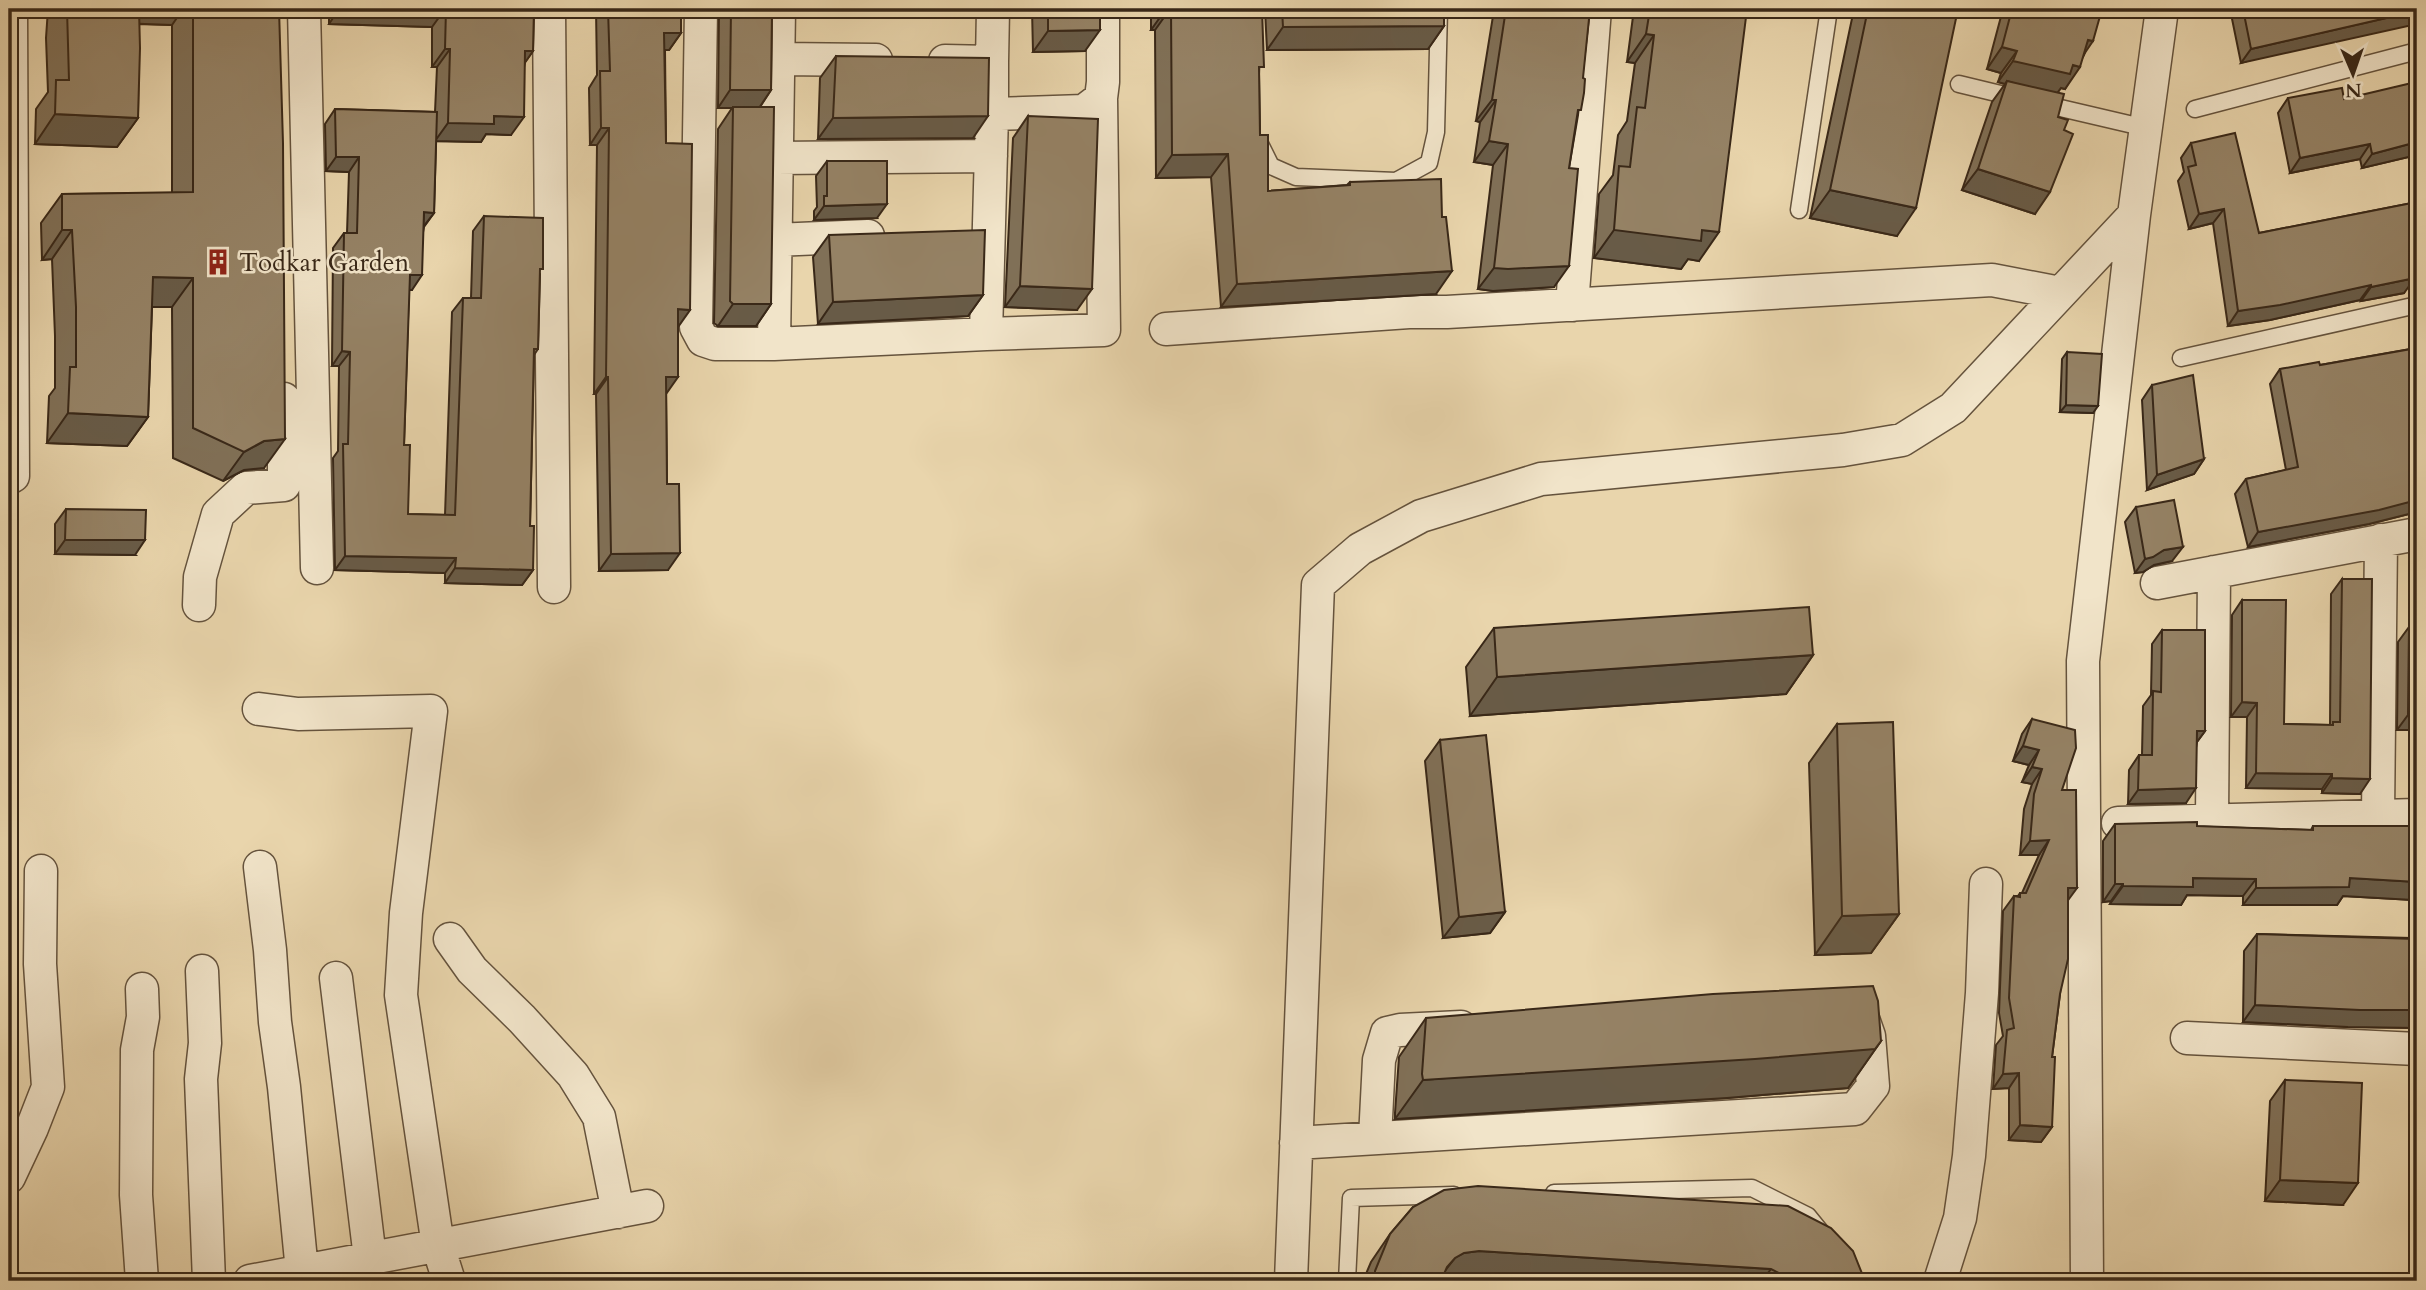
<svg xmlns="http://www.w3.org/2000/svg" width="2426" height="1290" viewBox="0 0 2426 1290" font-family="Cardo,serif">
	<rect width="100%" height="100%" fill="#e9d5ac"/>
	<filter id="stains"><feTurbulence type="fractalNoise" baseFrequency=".00286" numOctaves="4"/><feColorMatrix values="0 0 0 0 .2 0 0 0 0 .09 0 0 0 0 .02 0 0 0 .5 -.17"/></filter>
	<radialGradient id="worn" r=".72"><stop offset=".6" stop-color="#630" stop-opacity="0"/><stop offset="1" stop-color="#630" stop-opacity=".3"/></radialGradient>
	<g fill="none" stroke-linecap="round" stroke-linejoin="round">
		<g stroke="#65533d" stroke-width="19">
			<path id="service" d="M1959 84 2017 98
				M2039 103 2146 128
				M2195 109 2417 51
				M1260 144 1271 166 1296 177 1396 181 1429 163 1436 132 1439 9
				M1799 210 1829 9
				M2181 358 2417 305
				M1554 1193 1752 1188 1808 1216 1821 1232
				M1347 1281 1351 1198 1454 1195"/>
		</g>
		<g stroke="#65533d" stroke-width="35">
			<path id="minor" d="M11 9 13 476
				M304 9 317 568
				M549 9 554 587
				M701 9 696 327 703 340 715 344H774L986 334 992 114 1084 111 1101 98 1103 82V9
				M779 59 876 60
				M945 61 992 62V114
				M992 62 993 9
				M777 158 991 156
				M775 240 868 236
				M1572 305 1595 9
				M1166 329 1409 312H1447L1992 280 2060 293
				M986 334 1104 330 1101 98
				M774 344 779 9
				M2157 583 2417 534
				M199 605 200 577 218 514 246 488 284 485V399
				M259 709 298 714 431 711 406 913 401 995 438 1246 449 1281
				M2378 815 2381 540
				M2212 819 2214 572
				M2118 823 2417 815
				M260 867 270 950 275 1022 284 1087 302 1271
				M450 939 472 970 522 1019 573 1075 599 1117 618 1212
				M202 971 205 1043 201 1079 209 1281
				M336 978 370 1258
				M142 989 143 1017 137 1050 136 1195 142 1281
				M2187 1038 2417 1049
				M1375 1138 1379 1060 1387 1033 1400 1030 1461 1027
				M1296 1143 1855 1109 1873 1086 1869 1036 1862 1016
				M9 1177 32 1128 48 1087 40 964 41 871
				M250 1281 647 1206
				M1291 1281 1318 585 1360 549 1421 516 1541 479 1843 450 1902 440 1953 408 2134 215 2162 9
				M1940 1281 1960 1218 1969 1156 1982 993 1986 884
				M2087 1281 2083 661 2134 215"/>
		</g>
		<use href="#service" stroke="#f1e4c9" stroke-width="16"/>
		<use href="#minor" stroke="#f1e4c9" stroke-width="32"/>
	</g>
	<path fill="#807057" stroke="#392818" stroke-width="2" d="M48 9H279L264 468 244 470 223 481 173 458 172 307H152L148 417 127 446 47 443 49 396 55 388V336L52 259 42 260 41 223 62 194 172 193V25L139 24 138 118 117 147 35 144 36 109 48 92 46 38Z
		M329 9H534L533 51 525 62 511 135 486 134 481 142 436 141 434 213 424 227 412 290H409L404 445 408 514 445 515 452 312 463 298H471L473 231 484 216 540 274 538 349 534 355 530 526 533 570 522 585 445 583V573L335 570 333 458 338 451 339 366H332L333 248 344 233H347L349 172 326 171 325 124 335 109 435 112 437 67H432V27L329 24Z
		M596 9H681V33L669 50H665L666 143 678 326 666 393 668 570 599 571 596 394H594L597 145H590L589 88 597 75Z
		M719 9H772L771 90 760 107 771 304 756 326H718L714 323 718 129 732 108H718Z
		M1032 9H1100L1085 51 1033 52Z
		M1151 9H1262L1259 74 1260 135 1268 191 1347 185 1350 182 1436 294 1221 307 1211 177 1156 178 1155 30H1151Z
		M1265 9H1444V26L1428 49 1267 50Z
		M1491 9H1590L1578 115 1569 168 1554 287 1493 291 1478 289 1493 165 1474 162 1480 122 1476 121 1494 10Z
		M1634 9H1747L1699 261 1688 259 1681 269 1594 258 1599 194 1613 175 1618 135 1627 121 1635 63 1627 62Z
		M1854 9H1958L1897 236 1810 218Z
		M2003 9H2102L2084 55 2065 89 2061 88 2057 93 2058 117 2035 214 1962 190 1992 102 2005 84 1998 82 2001 73 1987 69Z
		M2230 9H2417L2241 63Z
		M836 56 973 138 818 139 820 78Z
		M2417 88V155L2362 168 2360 159 2290 173 2278 113 2288 98 2344 99Z
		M1028 116 1077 310 1005 307 1013 138Z
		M2191 143 2259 233 2417 202V270L2413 271 2404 293 2361 301 2360 300 2270 320 2228 326 2213 223 2189 229 2178 181 2184 172 2181 158Z
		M827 161 877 218 814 220V211L817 207 816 176Z
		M829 235 983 295 968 316 818 324 813 257Z
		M2417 336V512L2369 524 2248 547 2235 494 2246 479 2286 470 2270 384 2280 369 2320 365 2416 348 2415 339Z
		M2067 352 2093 413 2060 412 2062 359Z
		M2152 385 2204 459 2194 474 2147 490 2142 400Z
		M2136 507 2172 561 2154 565 2143 572 2135 573 2125 522Z
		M66 509 135 555 55 554V524Z
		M2342 579 2360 794 2322 793V789L2246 788 2247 717H2231L2232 615 2242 600 2284 724 2330 725 2331 594Z
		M2409 627 2417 730H2397L2398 642Z
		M1494 628 1813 655 1786 694 1470 716 1466 667Z
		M2162 630 2205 731 2197 742 2186 803 2128 804 2129 770 2139 755H2142L2143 706 2151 695 2152 644Z
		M2032 719 2062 790 2068 900 2060 994 2052 1057V1127L2041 1142 2009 1140V1088L1993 1089 1996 1045 2003 1036 1999 1013 2003 911 2014 896H2018L2020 893H2022L2039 855H2020L2024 809 2032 784 2022 782 2029 765 2013 761 2022 734Z
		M1837 724 1899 914 1871 953 1815 955 1809 763Z
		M1440 740 1505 912 1490 933 1443 938 1425 761Z
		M2115 824 2311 830 2313 826 2417 835V1028L2348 1027 2243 1022 2244 951 2257 934 2412 938 2413 900 2343 896 2337 905H2243V896L2187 895 2181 905 2110 904 2111 901 2103 902V841Z
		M1426 1018 1881 1041 1848 1088 1727 1098 1395 1119V1113L1399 1057Z
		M2285 1080 2343 1205 2265 1201 2270 1101Z
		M1413 1207 1865 1281H1501L1460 1279 1443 1281H1363L1371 1262 1390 1234Z"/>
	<path fill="#685b47" stroke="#392818" stroke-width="2" d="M128 9H183L172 25 118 23Z
		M339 9H445L432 27 329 24Z
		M1166 9H1170L1155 30H1151Z
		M2417 11V24L2241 63 2251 49Z
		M1444 26 1428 49 1267 50 1283 27Z
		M1100 30 1085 51 1033 52 1048 31Z
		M664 33H681L669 50H652Z
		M1646 34 1654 35 1635 63 1627 62Z
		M2088 40 2093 41 2078 63Z
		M2002 47 2017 51 2001 73 1987 69Z
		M445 49H450L437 67H432Z
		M525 51H533L520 70Z
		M2013 61 2073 65 2080 67 2065 89 2061 88 2055 96 2007 81 2005 84 1998 82Z
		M730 90H771L759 108H718Z
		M1492 100H1496L1480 122 1476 121Z
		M55 114 138 118 117 147 35 144Z
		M494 116 524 117 511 135 486 134 481 142 435 141 448 123Z
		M988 116 973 138 818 139 833 118Z
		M601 128H609L597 145H590Z
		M1489 141 1508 144 1493 165 1474 162Z
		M2417 142V155L2362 168 2372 154Z
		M2370 144 2360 159 2290 173 2300 158Z
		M1228 154 1211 177 1156 178 1172 155Z
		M336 157H359L349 172 326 171Z
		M1978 169 2050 192 2035 214 1962 190Z
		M1830 190 1916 208 1897 236 1810 218Z
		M887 204 877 218 814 220 824 206Z
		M2224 209 2213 223 2189 229 2199 214Z
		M424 212 434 213 423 227Z
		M62 230H72L52 259 42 260Z
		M1614 230H1702L1719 232 1699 261 1688 259 1681 269 1594 258Z
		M2417 257V270L2401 273 2411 258Z
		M1569 266 1554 287 1493 291 1478 289 1494 268Z
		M1452 271 1436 294 1221 307 1237 284Z
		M410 275H422L412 290 399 289Z
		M153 277 193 278 172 307H133Z
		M2415 278 2404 293 2361 301 2371 287Z
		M2371 285 2360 300 2270 320 2228 326 2238 311Z
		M1020 286 1092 289 1077 310 1005 307Z
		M983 295 968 316 818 324 833 302Z
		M733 304H771L756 326H718Z
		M678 309 690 310 678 327Z
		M342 351 350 352 339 366H332Z
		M606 377H608L596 394H594Z
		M666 377H678L666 394Z
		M2066 405 2098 406 2093 413 2060 412Z
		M68 413 148 417 127 446 47 443Z
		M285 439 264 468 244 470 223 481 244 452 264 441Z
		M2204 459 2194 474 2147 490 2157 475Z
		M2417 500V512L2369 524 2248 547 2258 532Z
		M65 540H145L135 555 55 554Z
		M2183 547 2172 561 2154 565 2143 572 2135 573 2145 559 2164 550Z
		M680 553 668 570 599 571 611 554Z
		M345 556 456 558 445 573 335 570Z
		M455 568 533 570 522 585 445 583Z
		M1813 655 1786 694 1470 716 1497 677Z
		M2242 702 2257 703 2247 717H2231Z
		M2408 715H2417V730H2397Z
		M2197 731H2205L2194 746Z
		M2023 746 2039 750 2029 765 2013 761Z
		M2032 767 2042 769 2032 784 2022 782Z
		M2256 773 2332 774 2322 789 2246 788Z
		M2332 778 2370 779 2360 794 2322 793Z
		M2196 788 2186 803 2128 804 2138 790Z
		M2049 840 2039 855H2020L2030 841Z
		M2193 878 2256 879 2243 896 2187 895 2181 905 2110 904 2123 886Z
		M2350 878 2417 882V893L2413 900 2343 896 2337 905H2243L2256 888Z
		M2115 884H2123L2111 901 2103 902Z
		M2068 888H2077L2066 903Z
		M1505 912 1490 933 1443 938 1459 917Z
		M1899 914 1871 953 1815 955 1842 916Z
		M2255 1005 2417 1010V1028L2348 1027 2243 1022Z
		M1881 1041 1848 1088 1727 1098 1395 1119 1423 1080Z
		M2019 1073 2009 1088 1993 1089 2003 1074Z
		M2020 1125 2052 1127 2041 1142 2009 1140Z
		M2280 1180 2358 1183 2343 1205 2265 1201Z
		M1479 1251 1771 1269 1762 1281H1501L1460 1279 1437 1281 1455 1258 1464 1253Z"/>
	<path fill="#958265" stroke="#392818" stroke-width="2" d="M67 9H139L140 48 138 118 55 114 56 80H69Z
		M193 9H279L283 143 285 439 264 441 244 452 193 428V278L153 277 148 417 68 413 70 367H76V307L72 230H62V194L193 192Z
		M446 9H534L533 51H525L524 117 494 116V124L448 123 450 49H445Z
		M608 9H681V33H664L666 143 692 144 690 310 678 309V377H666L667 484H679L680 553 611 554 608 377H606L609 128H601L600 71H610Z
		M731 9H772L771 90H730Z
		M1048 9H1100V30L1048 31Z
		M1171 9H1262L1264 67H1259L1260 135H1268V191L1350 185V182L1441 179 1442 217H1446L1452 271 1237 284 1228 154 1172 155Z
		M1282 9H1444V26L1283 27Z
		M1506 9H1590L1583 78 1585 79 1584 93 1581 110H1578L1569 168 1578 169 1569 266 1508 269 1494 268 1508 144 1489 141 1496 100H1492Z
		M1650 9H1747L1719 232 1702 230 1701 241 1614 230 1619 166 1630 167 1637 107 1645 108 1654 35 1646 34Z
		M1868 9H1958L1916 208 1830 190Z
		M2012 9H2102L2093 41 2088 40 2080 67 2073 65 2070 74 2013 61 2017 51 2002 47Z
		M2243 9H2417V11L2251 49Z
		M836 56 989 58 988 116 833 118Z
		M2007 81 2064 94 2058 117 2068 120 2064 130 2073 134 2050 192 1978 169Z
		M2416 82 2417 88V142L2372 154 2370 144 2300 158 2288 98 2342 88 2344 99Z
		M733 107H774L771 304H733L730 301Z
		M335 109 437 112 434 213 424 212 422 275H410L404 445H410L408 514 455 515 463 298H481L484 216 543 218V269H540L538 349H534L530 526H534L533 570 455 568 456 558 345 556 343 444H348L350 352 342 351 344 233H357L359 157H336Z
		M1028 116 1098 119 1092 289 1020 286Z
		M2235 133 2259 233 2417 202V257L2411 258 2415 278 2371 287V285L2280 305 2238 311 2224 209 2199 214 2188 167 2196 165 2191 143Z
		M827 161H887V204L824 206V196H827Z
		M985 230 983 295 833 302 829 235Z
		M2417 348V500L2379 510 2258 532 2246 479 2298 467 2280 369 2319 362 2320 365Z
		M2067 352 2102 354 2098 406 2066 405Z
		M2193 375 2204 459 2157 475 2152 385Z
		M2174 500 2183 547 2164 550 2153 557 2145 559 2136 507Z
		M66 509 146 510 145 540H65Z
		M2342 579H2372L2370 779 2332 778V774L2256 773 2257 703 2242 702V600H2286L2284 724 2333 725V722H2340Z
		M1809 607 1813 655 1497 677 1494 628Z
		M2409 627H2417V715H2408Z
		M2162 630H2205V731H2197L2196 788 2138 790 2139 755H2152L2153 691 2161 692Z
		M2032 719 2075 730 2076 748 2062 790H2076L2077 888H2068V959L2060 994 2052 1057H2055L2052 1127 2020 1125 2019 1073 2003 1074 2007 1030 2014 1028 2009 998 2014 896 2020 897V893H2026L2049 840 2030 841 2034 794 2042 769 2032 767 2039 750 2023 746Z
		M1893 722 1899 914 1842 916 1837 724Z
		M1486 735 1505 912 1459 917 1440 740Z
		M2197 822V826L2313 830V826H2415L2414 835H2417V882L2350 878 2349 887 2256 888V879L2193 878V887L2123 886V884H2115V824Z
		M2257 934 2417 939V1010H2360L2255 1005Z
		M1873 986 1878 1001 1881 1041 1875 1049 1755 1059 1423 1080 1422 1074 1426 1018 1713 994Z
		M2285 1080 2362 1083 2358 1183 2280 1180Z
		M1478 1186 1788 1206 1831 1228 1853 1251 1865 1281H1794L1771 1269 1479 1251 1464 1253 1455 1258 1447 1267 1441 1281H1375V1271L1390 1234 1413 1207 1444 1190Z"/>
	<defs>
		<g id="building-bare" transform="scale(2.1)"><path d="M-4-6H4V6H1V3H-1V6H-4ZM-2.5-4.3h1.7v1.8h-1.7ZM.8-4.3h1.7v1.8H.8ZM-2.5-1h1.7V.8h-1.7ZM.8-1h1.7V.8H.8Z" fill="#8f2418" stroke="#f1e4c9" stroke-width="2.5" paint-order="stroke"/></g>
	</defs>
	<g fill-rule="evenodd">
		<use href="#building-bare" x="218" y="262"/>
	</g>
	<g text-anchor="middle" stroke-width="5" stroke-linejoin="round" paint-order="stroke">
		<g font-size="26" fill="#392818" stroke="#f1e4c9" text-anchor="start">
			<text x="239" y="271">Todkar Garden</text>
		</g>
	</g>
	<rect width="2426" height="1290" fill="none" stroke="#e9d5ac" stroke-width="35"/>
	<rect x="10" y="10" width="2405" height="1269" fill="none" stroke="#392818" stroke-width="3.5"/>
	<rect x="18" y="18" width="2391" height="1255" fill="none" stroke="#392818" stroke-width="2"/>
	<g transform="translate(2353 74) rotate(178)" stroke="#f1e4c9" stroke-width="5" paint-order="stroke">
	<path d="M0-5L12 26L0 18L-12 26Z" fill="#392818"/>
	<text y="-10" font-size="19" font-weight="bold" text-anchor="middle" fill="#392818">N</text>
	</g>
	<rect width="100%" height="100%" filter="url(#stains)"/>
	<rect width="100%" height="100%" fill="url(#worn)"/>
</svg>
